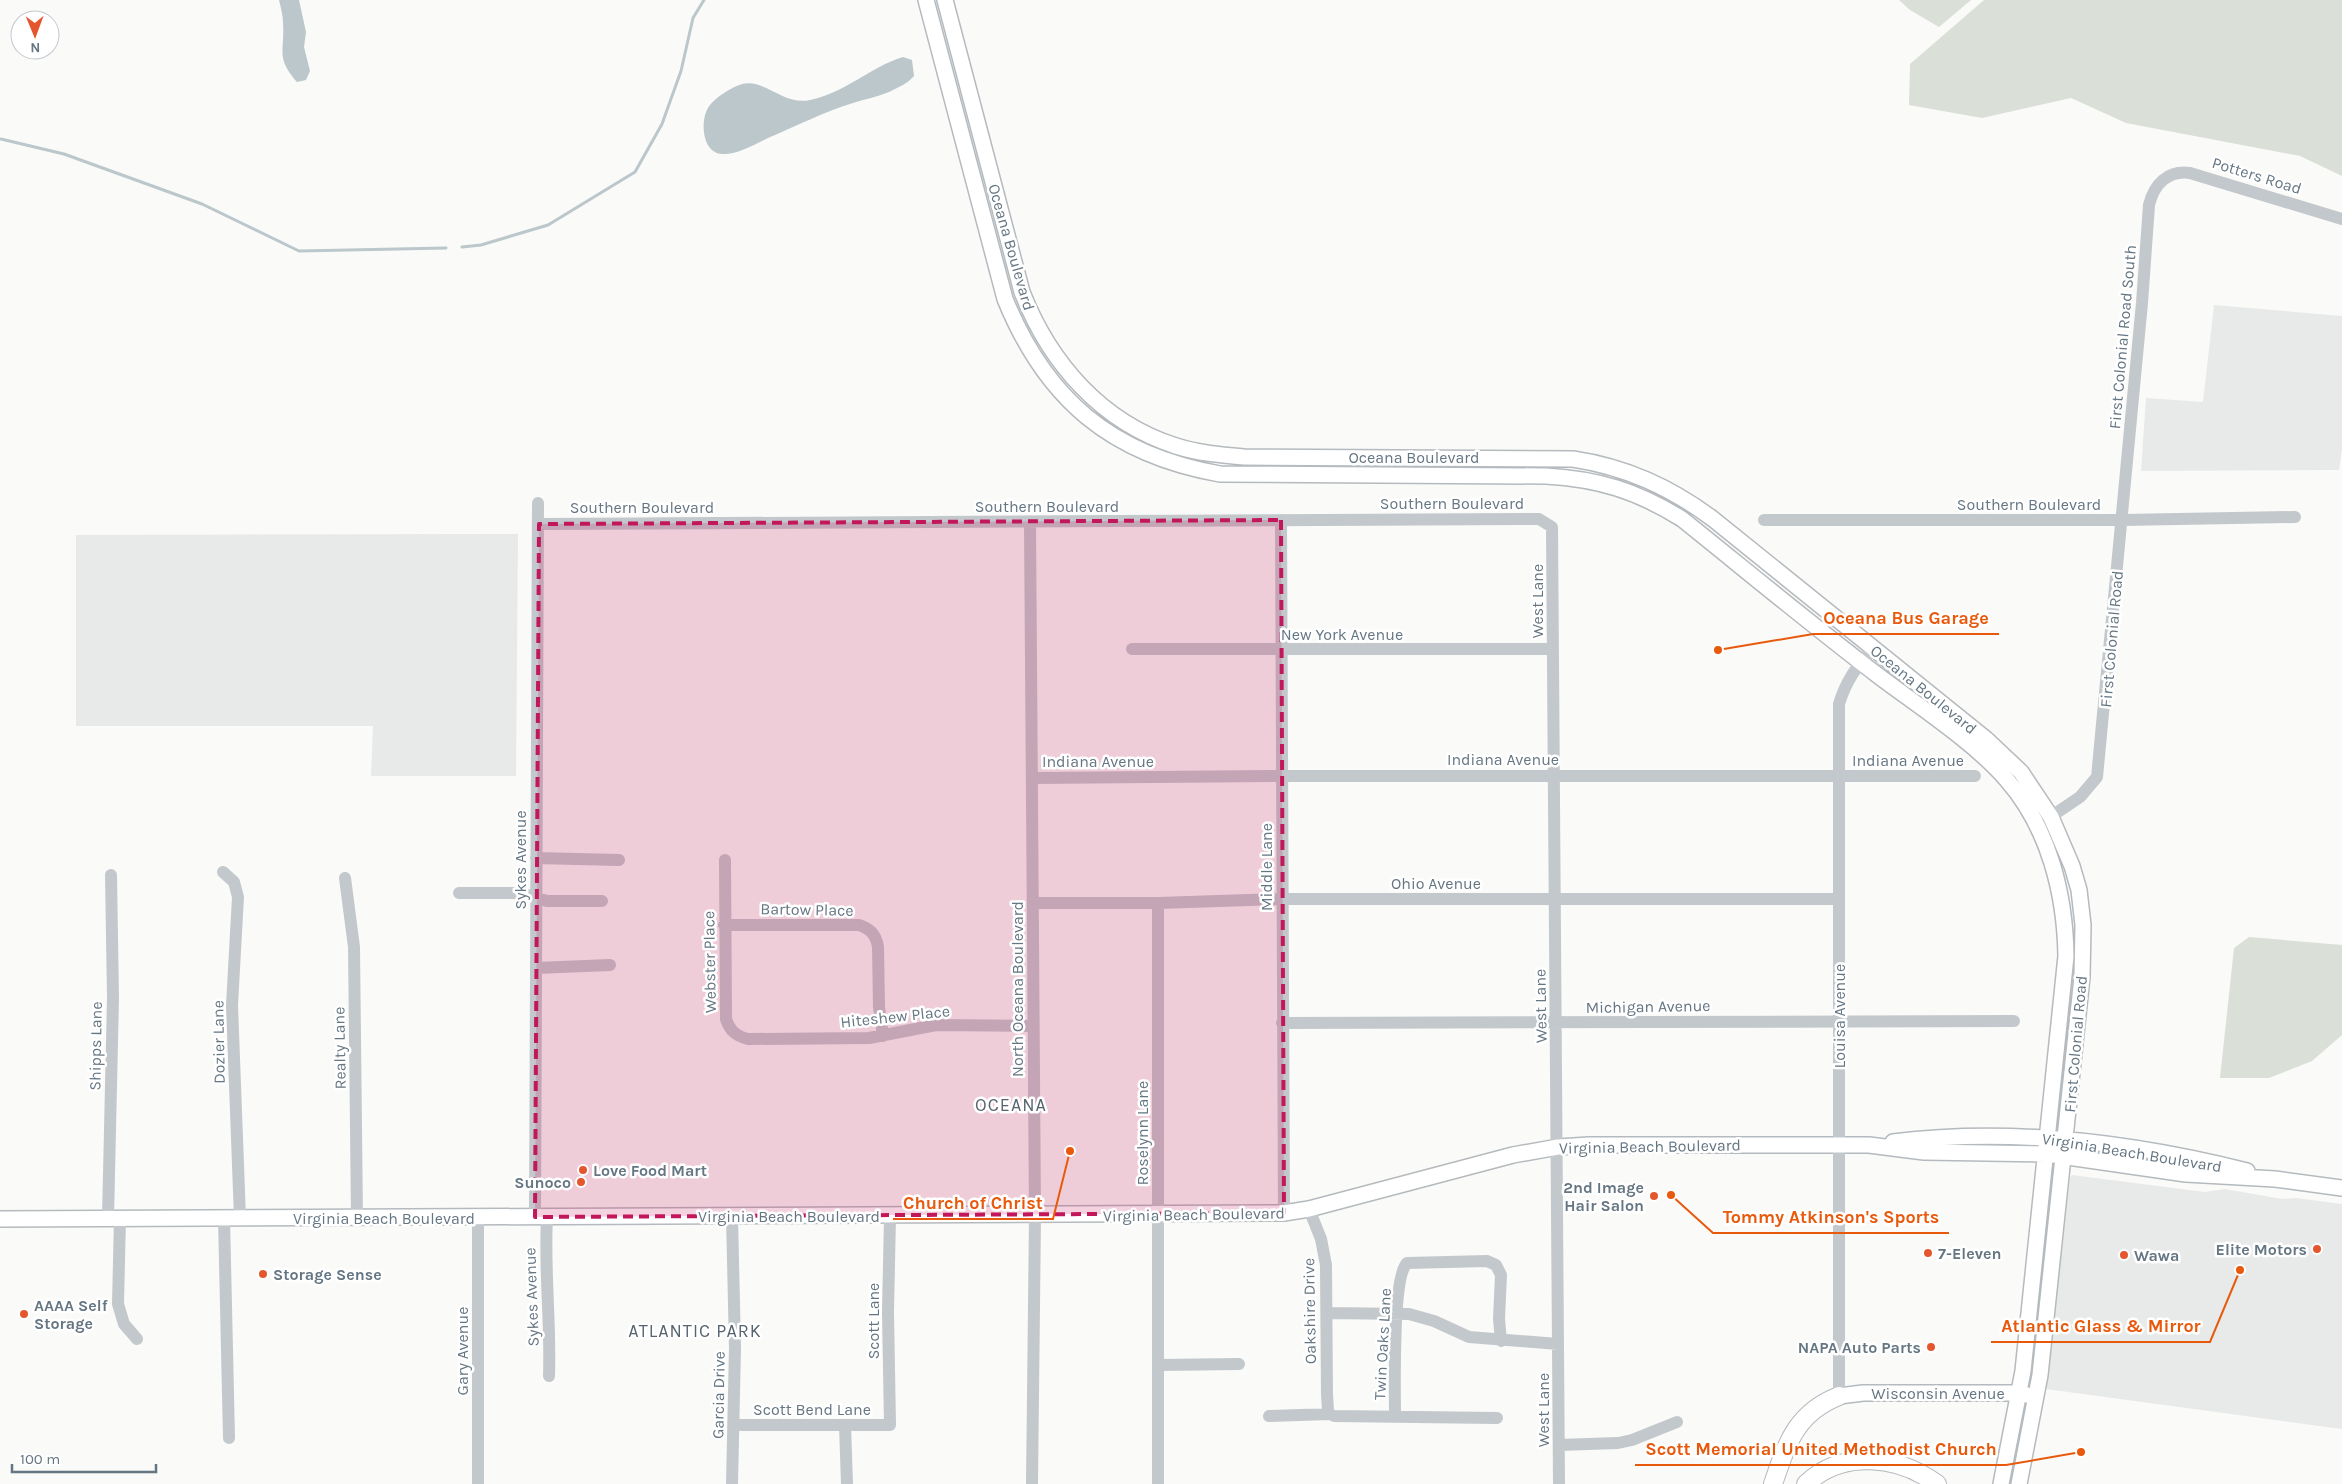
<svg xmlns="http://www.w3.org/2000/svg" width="2342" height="1484" viewBox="0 0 2342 1484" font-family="Karla,sans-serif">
	<rect width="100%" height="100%" fill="#fafaf8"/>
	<path fill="#e8e9e9" d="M2214 305 2342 316V449L2339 470 2141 471 2146 398 2203 402Z
		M518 534 516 776H371L373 726H76V535Z
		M2072 1175 2205 1192 2225 1189 2282 1199 2296 1198 2342 1204V1429L2046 1389 2070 1178Z"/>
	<path fill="#dadfd7" d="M1899 0H1971L1939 27 1910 10Z
		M1984 0H2342V176L2300 156 2126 123 2071 98 1982 118 1909 105 1910 64Z
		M2249 937 2342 945V1035L2312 1061 2269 1078H2220L2234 948Z"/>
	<path fill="#bbc7cb" d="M279 0H299L306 32 304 47 310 71 306 80 297 82C275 56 285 52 283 23 283 16 281 8 279 0Z
		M903 57 912 60 914 76C907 84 899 87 889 92 877 97 865 99 853 103 824 112 796 126 768 138 755 144 737 155 722 154 702 153 700 121 708 108 714 98 732 87 742 84 764 78 784 106 810 100 845 93 870 67 903 57Z"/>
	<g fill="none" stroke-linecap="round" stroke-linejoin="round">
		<path stroke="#bbc7cb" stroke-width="3" d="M1 139 64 154 202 204 299 251 446 248
			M462 247 481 245 548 225 635 172 662 124 681 71 693 18 704 0"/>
		<g stroke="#b5babe" stroke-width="18">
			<path id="major" d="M926 0 1005 299C1046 400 1112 455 1220 474L1546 476C1599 479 1637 491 1682 519 1748 572 1813 626 1880 677 1920 707 1975 743 2007 780 2049 828 2065 894 2066 956L2023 1371 2001 1484
				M945 0 1022 292C1050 363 1101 422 1176 446 1198 453 1221 455 1244 457L1573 459C1626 467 1670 487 1713 519L1986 739 2021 772 2051 817 2072 866 2079 890 2083 925 2082 977 2040 1375 2019 1484
				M1893 1142C2011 1127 2131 1142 2247 1171
				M0 1219 1284 1213 1309 1209 1513 1155 1558 1147 1589 1145H1869L1924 1152 2047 1154 2186 1174 2275 1179 2342 1188
				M1839 1396 1863 1393H2020L2027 1395"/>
		</g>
		<g stroke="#b4b9bd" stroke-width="20">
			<path id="highway" d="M1773 1484C1787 1443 1796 1413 1839 1396
				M1806 1484C1843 1449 1899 1456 1937 1484"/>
		</g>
		<path stroke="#c3c8cc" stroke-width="12" d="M1281 520 1284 1213
			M1764 520H2122L2295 517
			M1030 523 1035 1216 1032 1484
			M539 524 1539 519 1552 527 1559 1484
			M1132 649H1553
			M1032 778 1282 776H1975
			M2037 826 2080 797 2097 777 2142 303 2149 205C2154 184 2168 170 2190 173L2342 219
			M536 858 619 860
			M725 860 726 1019C730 1031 736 1036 748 1039L869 1038 936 1025 1033 1026
			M223 872 234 882 238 897 232 1005 240 1218
			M345 878 354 947 357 1218
			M459 893H521L547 901H602
			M1033 903H1158L1282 899H1839
			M724 925H859C871 929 876 935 878 947L879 1007 883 1036
			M536 968 610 965
			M1282 1023 2014 1021
			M1309 1209 1321 1239 1326 1265 1327 1394 1328 1411 1330 1414
			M732 1216 735 1348 732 1484
			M535 1217 538 503
			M547 1217C544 1270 551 1323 549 1376
			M108 1218 113 998 111 875
			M120 1218 118 1304 124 1324 137 1339
			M224 1218 229 1438
			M1327 1313 1409 1314 1434 1321 1469 1337 1558 1344
			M1159 1365 1239 1364
			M1839 1396V704C1846 681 1857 665 1874 648
			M1269 1416 1330 1414 1334 1416 1497 1418
			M1395 1416C1395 1390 1392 1278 1407 1263L1487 1261 1496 1265 1501 1275 1499 1319 1501 1341
			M734 1425H890L888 1312 890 1216
			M845 1425 847 1484
			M1559 1445 1618 1443 1632 1440 1677 1422
			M478 1484V1217
			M1158 1484V903"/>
		<use href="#major" stroke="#fff" stroke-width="15"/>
		<use href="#highway" stroke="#fff" stroke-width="18"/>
	</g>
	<path fill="#c2185b" fill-opacity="0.2" stroke="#c2185b" stroke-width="4" stroke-dasharray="10 6" stroke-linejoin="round" d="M1281 520 1284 1213 535 1217 539 524Z"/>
	<g fill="#e4572e" stroke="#fff" stroke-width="2">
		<circle cx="583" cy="1170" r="5"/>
		<circle cx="581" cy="1182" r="5"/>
		<circle cx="1654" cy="1196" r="5"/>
		<circle cx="2317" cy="1249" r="5"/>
		<circle cx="1928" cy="1253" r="5"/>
		<circle cx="2124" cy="1255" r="5"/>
		<circle cx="263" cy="1274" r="5"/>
		<circle cx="24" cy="1314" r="5"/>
		<circle cx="1931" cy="1347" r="5"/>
	</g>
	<g text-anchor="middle" stroke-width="5" stroke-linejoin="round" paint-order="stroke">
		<g font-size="16" fill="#657683" stroke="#fff">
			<text transform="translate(2257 175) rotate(17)" y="6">Potters Road</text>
			<text transform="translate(1012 247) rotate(74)" y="6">Oceana Boulevard</text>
			<text transform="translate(2122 337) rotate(-85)" y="6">First Colonial Road South</text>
			<text x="1414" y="463">Oceana Boulevard</text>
			<text x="1452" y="509">Southern Boulevard</text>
			<text x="2029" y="510">Southern Boulevard</text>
			<text x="1047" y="512">Southern Boulevard</text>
			<text x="642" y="513">Southern Boulevard</text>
			<text transform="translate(1537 601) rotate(-90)" y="6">West Lane</text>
			<text x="1342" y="640">New York Avenue</text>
			<text transform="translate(2111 639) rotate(-85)" y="6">First Colonial Road</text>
			<text transform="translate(1924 689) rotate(39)" y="6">Oceana Boulevard</text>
			<text x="1503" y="765">Indiana Avenue</text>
			<text x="1908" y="766">Indiana Avenue</text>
			<text x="1098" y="767">Indiana Avenue</text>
			<text transform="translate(520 860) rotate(-90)" y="6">Sykes Avenue</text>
			<text transform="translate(1266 867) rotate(-90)" y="6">Middle Lane</text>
			<text x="1436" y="889">Ohio Avenue</text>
			<text transform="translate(807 909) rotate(1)" y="6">Bartow Place</text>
			<text transform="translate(709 962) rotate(-91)" y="6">Webster Place</text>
			<text transform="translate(1017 989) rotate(-90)" y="6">North Oceana Boulevard</text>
			<text transform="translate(1540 1006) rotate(-91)" y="6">West Lane</text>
			<text transform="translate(1648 1006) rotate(-1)" y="6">Michigan Avenue</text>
			<text transform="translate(895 1016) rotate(-6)" y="6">Hiteshew Place</text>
			<text transform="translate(1839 1016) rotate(-90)" y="6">Louisa Avenue</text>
			<text transform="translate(218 1042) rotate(-91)" y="6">Dozier Lane</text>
			<text transform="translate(2075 1044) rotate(-85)" y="6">First Colonial Road</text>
			<text transform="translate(95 1046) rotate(-89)" y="6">Shipps Lane</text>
			<text transform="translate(339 1048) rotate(-91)" y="6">Realty Lane</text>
			<text transform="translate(1142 1133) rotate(-90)" y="6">Roselynn Lane</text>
			<text transform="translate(1650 1146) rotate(-1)" y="6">Virginia Beach Boulevard</text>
			<text transform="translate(2132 1152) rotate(9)" y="6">Virginia Beach Boulevard</text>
			<text transform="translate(1194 1214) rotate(-1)" y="6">Virginia Beach Boulevard</text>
			<text x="789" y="1222">Virginia Beach Boulevard</text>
			<text x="384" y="1224">Virginia Beach Boulevard</text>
			<text transform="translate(531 1297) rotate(-92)" y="6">Sykes Avenue</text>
			<text transform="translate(1309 1311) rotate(-91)" y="6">Oakshire Drive</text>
			<text transform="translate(873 1321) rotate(-90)" y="6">Scott Lane</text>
			<text transform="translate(1382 1344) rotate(-87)" y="6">Twin Oaks Lane</text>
			<text transform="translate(462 1351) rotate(-90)" y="6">Gary Avenue</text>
			<text x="1938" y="1399">Wisconsin Avenue</text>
			<text transform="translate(718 1395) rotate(-89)" y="6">Garcia Drive</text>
			<text x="812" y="1415">Scott Bend Lane</text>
			<text transform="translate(1543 1410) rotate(-90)" y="6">West Lane</text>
		</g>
		<g font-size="16" font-weight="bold" fill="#657683" stroke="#fff" text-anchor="start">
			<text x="593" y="1176">Love Food Mart</text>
			<text x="571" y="1188" text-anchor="end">Sunoco</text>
			<text x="1644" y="1193" text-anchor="end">2nd Image<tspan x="1644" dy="18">Hair Salon</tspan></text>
			<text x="2307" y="1255" text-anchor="end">Elite Motors</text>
			<text x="1938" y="1259">7-Eleven</text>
			<text x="2134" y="1261">Wawa</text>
			<text x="273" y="1280">Storage Sense</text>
			<text x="34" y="1311">AAAA Self<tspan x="34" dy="18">Storage</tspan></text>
			<text x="1921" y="1353" text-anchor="end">NAPA Auto Parts</text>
		</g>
		<g font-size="18" letter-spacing="1" fill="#57646e" stroke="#fff">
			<text x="1011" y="1111">OCEANA</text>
			<text x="695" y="1337">ATLANTIC PARK</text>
		</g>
	</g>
	<path fill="none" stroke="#e8590c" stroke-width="2" d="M1718 650L1813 634H1999M1070 1151L1053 1219H893M1671 1195L1713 1233H1949M2240 1270L2210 1342H1991M2081 1452L2006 1465H1635"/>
	<g fill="#e8590c" stroke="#fff" stroke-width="2">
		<circle cx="1718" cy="650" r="5"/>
		<circle cx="1070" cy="1151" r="5"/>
		<circle cx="1671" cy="1195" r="5"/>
		<circle cx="2240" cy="1270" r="5"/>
		<circle cx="2081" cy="1452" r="5"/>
	</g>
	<g font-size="18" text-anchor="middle" font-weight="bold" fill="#e8590c" stroke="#fff" stroke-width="5" stroke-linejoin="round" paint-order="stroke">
		<text x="1906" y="624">Oceana Bus Garage</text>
		<text x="973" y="1209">Church of Christ</text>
		<text x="1831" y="1223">Tommy Atkinson's Sports</text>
		<text x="2101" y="1332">Atlantic Glass &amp; Mirror</text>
		<text x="1821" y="1455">Scott Memorial United Methodist Church</text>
	</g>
	<g transform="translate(35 35) rotate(179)"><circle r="24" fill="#ffffff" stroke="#c1c8cd"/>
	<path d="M0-4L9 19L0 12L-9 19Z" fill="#e4572e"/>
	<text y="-8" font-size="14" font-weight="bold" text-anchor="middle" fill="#657683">N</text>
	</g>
	<path d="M12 1464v8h144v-8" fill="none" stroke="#657683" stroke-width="2.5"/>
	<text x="20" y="1464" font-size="15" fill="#657683" stroke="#ffffff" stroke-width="4" paint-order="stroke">100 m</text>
</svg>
